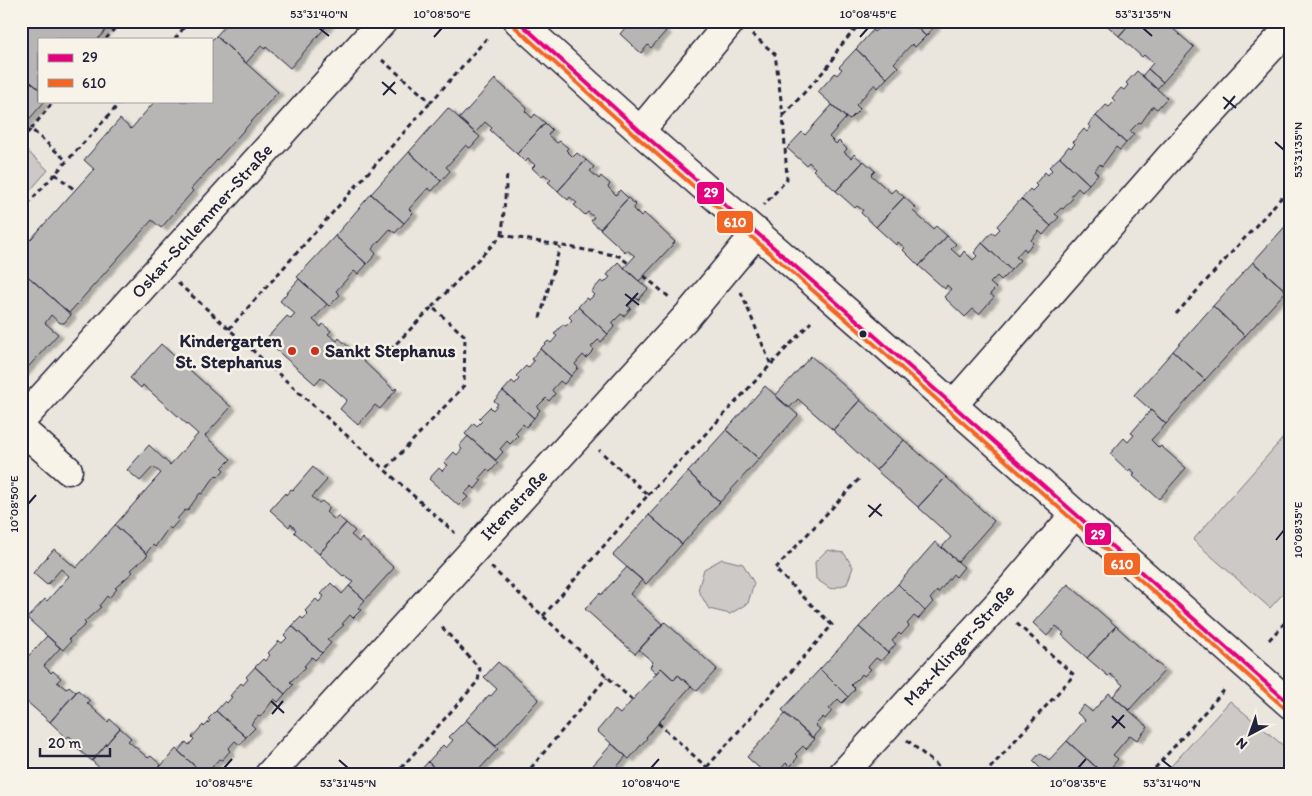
<svg xmlns="http://www.w3.org/2000/svg" width="1312" height="796" viewBox="0 0 1312 796" font-family="Itim,sans-serif">
	<defs>
		<filter id="shadow"><feDropShadow dx="5.5" dy="3" stdDeviation="1" flood-color="#0004"/></filter>
	</defs>
	<rect width="100%" height="100%" fill="#eae6de"/>
	<filter id="ink" filterUnits="userSpaceOnUse"><feTurbulence type="fractalNoise" baseFrequency=".02" numOctaves="2"/><feDisplacementMap in="SourceGraphic" scale="10" xChannelSelector="R" yChannelSelector="G"/><feConvolveMatrix kernelMatrix="1 2 1 2 8 2 1 2 1" color-interpolation-filters="sRGB"/></filter>
	<g filter="url(#ink)">
		<path fill="#cdc9c6" stroke="#787680" d="M26 150 48 170 21 201V155Z
			M1291 429V585L1270 608 1193 540Z
			M827 550 844 553 853 567 847 584 831 589 816 579 815 562Z
			M722 559 743 564 754 583 748 603 730 614 709 609 698 590 704 569Z
			M1230 701 1291 752V775H1163Z"/>
		<path fill="#b8b6b5" stroke="#22223b" filter="url(#shadow)" d="M21 21H114L98 39H39V89L21 74V63L28 55 21 49Z
			M219 21H331L290 68 266 47 265 49 261 46 246 63 216 36 225 26Z
			M617 21H664L660 26 666 31 651 48 648 45 641 53 620 34 625 28Z
			M880 21H909L926 36 915 47 912 44 894 63 898 67 887 78 856 49 873 30 874 32 879 28 877 25Z
			M909 21H932L931 23 935 26 926 36Z
			M1102 21H1132L1119 36Z
			M1132 21H1155L1158 24 1161 21H1164L1194 47 1163 82 1148 69 1153 63 1144 55 1142 57 1119 36Z
			M216 36 278 92 191 189 193 191 161 228 152 220 69 313 21 270V250L94 169 84 160 120 119 131 129 155 101H211V41Z
			M21 49 28 55 21 63Z
			M856 49 887 78 878 88 875 84 856 105 860 109 849 120 818 92 835 73 837 75 842 69 839 67Z
			M1148 69 1163 82 1157 89 1142 76Z
			M1137 71 1167 98 1157 109 1153 106 1141 123 1139 122 1130 131 1134 134 1126 143 1096 116 1106 105 1109 107 1115 101 1112 98 1121 88 1124 90 1128 85 1126 83Z
			M21 74 39 89V101H45L24 125 21 123Z
			M495 79 527 108 525 111 532 118 535 114 545 123 517 154 490 130 492 128 485 122 475 133 459 119Z
			M832 105 846 118 829 137 836 144 839 141 847 149 844 152 851 158 854 154 863 162 836 191 813 170 815 168 809 162 806 165 787 148 802 132 805 135Z
			M448 108 480 137 470 148 466 145 446 167 450 171 441 181 409 152Z
			M1096 116 1126 143 1120 150 1116 147 1102 166 1100 164 1094 171 1098 174 1089 184 1060 157 1069 146 1071 148 1075 144 1073 142 1084 129 1087 132 1091 127 1088 125Z
			M545 123 552 130 548 135 557 143 560 141 568 148 566 150 573 157 577 153 586 160 558 191 548 182 551 180 544 174 542 177 532 168 535 165 528 159 525 162 517 154Z
			M409 152 441 181 432 191 428 188 409 209 413 213 404 223 371 194Z
			M1060 157 1089 184 1082 192 1078 188 1071 196 1073 198 1063 209 1061 208 1055 214 1059 217 1051 226 1021 199 1030 189 1032 191 1037 186 1035 184 1045 172 1048 175 1052 170 1049 167Z
			M586 160 594 167 590 171 599 179 601 176 610 184 608 187 616 195 620 190 628 198 600 229 591 221 594 217 588 212 585 215 574 205 577 203 570 197 568 200 558 191Z
			M864 161 875 171 871 175 891 193 895 189 904 197 876 227 861 213 863 210 857 206 855 208 836 191Z
			M371 194 404 223 395 233 390 229 372 249 376 254 367 264 335 236Z
			M904 197 916 208 913 211 933 229 936 226 947 236 919 266 903 250 905 248 898 242 896 245 876 227Z
			M628 198 636 205 633 209 641 217 644 213 675 242 639 281 624 268 635 256 627 250 625 252 600 229Z
			M1021 199 1051 226 1043 235 1039 231 1031 240 1033 243 1026 251 1024 248 1016 257 1020 260 1011 270 982 243 992 232 995 234 1000 229 997 226Z
			M1291 220V285L1286 291 1253 262Z
			M335 236 367 264 358 274 354 271 336 291 340 295 329 306 297 277Z
			M947 236 956 244 951 249 960 257 964 251 973 260 977 256 974 253 982 243 1011 270 1001 280 997 276 990 283 996 288 990 294 994 297 979 314 973 309 965 317 944 297 951 289 947 285 945 289 919 266Z
			M618 262 648 289 638 300 636 297 628 306 631 308 624 316 621 314 612 323 615 326 608 334 578 307 586 298 589 300 594 295 591 292 601 281 604 283 610 277 607 275Z
			M1253 262 1286 291 1245 336 1213 306Z
			M21 270 71 315 64 323H60L51 315 45 323 58 334 21 375Z
			M299 279 327 304 313 320 321 327 323 324 331 331 328 334 337 341 339 338 394 390 396 388 397 389 380 409 375 405 358 425 340 409 347 400 321 377 315 384 265 340 287 316 291 319 295 314 280 301Z
			M1213 306 1245 336 1205 380 1173 351Z
			M578 307 608 334 601 342 598 340 591 347 594 350 586 358 583 355 575 364 578 368 571 376 540 349 548 341 551 343 557 336 554 334 563 324 566 326 572 320 569 317Z
			M161 344 231 407 205 436 231 459 222 468 224 470 218 477 216 475 202 494 200 493 187 511 185 510 177 519 179 520 171 529 169 527 155 547 153 545 146 553 115 525 161 473 153 467 140 481 127 470 149 445 170 465 198 434 143 385 141 388 130 378Z
			M540 349 571 376 564 384 560 381 552 390 555 394 549 401 546 398 537 407 540 410 534 418 503 391 512 381 515 384 519 379 516 376 526 366 528 368 534 361 531 359Z
			M1173 351 1205 380 1166 424 1134 395Z
			M811 356 860 400 833 430 798 399 789 408 775 396Z
			M765 386 798 415 759 459 726 430Z
			M503 391 534 418 526 427 523 424 515 433 518 436 510 444 507 441 500 449 503 452 496 460 465 434 474 423 477 426 482 421 479 418 490 407 493 410 498 404 494 401Z
			M860 400 904 440 876 470 833 430Z
			M1151 410 1166 424 1151 440 1159 448 1161 446 1186 468 1159 499 1133 476 1135 473 1130 469 1128 471 1110 454 1124 438 1128 442 1134 435 1131 433Z
			M726 430 759 459 720 502 688 472Z
			M468 436 498 463 490 472 487 469 479 478 482 480 475 489 472 486 464 494 468 497 459 506 429 479 439 468 442 471 448 465 444 463 454 452 457 455 462 449 459 446Z
			M904 440 946 477 918 507 876 470Z
			M313 467 327 480 312 497 319 503 322 501 330 508 326 512 335 520 338 516 346 523 319 554 294 532 296 530 291 524 289 527 270 510 285 493 286 495 291 489 293 490Z
			M688 472 720 502 682 544 649 515Z
			M946 477 994 521 958 562 942 547 951 537 918 507Z
			M649 515 682 544 646 584 613 555Z
			M346 523 355 531 351 535 359 542 362 538 394 568 365 600 349 586 353 582 344 575 343 576 319 554Z
			M115 525 148 555 131 570 133 572 115 588 117 589 109 598 107 596 99 606 101 607 84 622 86 624 69 639 71 641 63 650 27 618 45 599 47 601 69 576 61 569 47 585 33 573 54 549 76 568Z
			M935 542 964 567 956 577 953 574 938 593 937 591 930 599 933 602 925 611 898 584Z
			M627 567 642 580 630 594 662 624 635 654 585 609 600 593 601 595Z
			M331 583 342 594 349 586 365 600 358 608 361 610 353 618 350 615 342 624 344 625 327 640 331 643 322 653 292 626 301 617 303 619 308 614 305 611 316 599 319 602 324 596 321 594Z
			M898 584 925 611 918 619 914 616 907 624 909 626 901 635 899 633 892 641 896 644 888 653 859 627Z
			M1068 584 1116 626 1087 658 1062 635 1064 633 1056 626 1047 636 1033 623Z
			M665 622 717 669 697 691 678 675 674 680 661 668 656 673 650 667 653 662 639 650Z
			M292 626 322 653 315 660 312 657 304 666 306 667 290 682 293 685 285 694 255 667 263 659 265 661 270 655 268 653 279 641 282 643 287 638 284 635Z
			M1116 626 1165 670 1129 710 1113 696 1123 685 1110 674 1108 676 1087 658Z
			M859 627 888 653 881 661 876 658 868 667 871 669 864 676 862 674 851 685 855 689 848 697 820 669Z
			M47 636 60 648 44 666 51 673 53 671 61 678 57 682 66 689 69 686 76 692 50 722 25 700 27 698 21 693V664Z
			M498 662 539 699 496 746 466 720 489 695 491 696 497 689 484 677Z
			M255 667 285 694 278 702 274 699 260 717 258 716 251 724 255 728 246 737 216 711 225 701 227 703 232 697 230 696 241 683 243 685 248 679 246 677Z
			M661 668 674 680 678 675 691 686 646 737 647 738 629 759 597 731 615 710 620 714Z
			M820 669 848 697 842 703 838 699 829 709 832 711 825 719 823 717 815 725 820 729 812 738 782 710Z
			M78 690 90 701 87 703 108 722 110 719 120 728 92 761 73 745 76 742 69 736 67 738 50 722Z
			M1109 693 1148 727 1137 740 1130 735 1113 755 1118 759 1105 775 1067 741 1085 720 1077 713 1084 705 1092 712Z
			M216 711 246 737 240 745 235 741 228 749 230 751 222 760 219 759 212 767 216 770 211 775H205L178 751 186 742 189 745 194 739 192 737 203 725 204 727 210 721 208 719Z
			M785 714 815 739 806 749 803 746 795 754 798 757 790 767 786 763 779 771 782 775H767L747 757Z
			M466 720 498 749 474 775H442L428 762 443 745 446 748 453 740 449 737Z
			M120 728 131 738 128 741 148 758 151 756 161 765 153 775H112L111 773 107 775 92 761Z
			M1067 741 1105 775H1036L1041 769 1033 761 1040 753 1049 760Z
			M612 744 626 756 611 774 612 775H580L584 770 586 773Z
			M176 749 202 773 200 775H153Z
			M428 762 442 775H416Z"/>
		<g fill="none" stroke-linecap="round" stroke-linejoin="round">
			<g stroke="#22223b" stroke-width="31">
				<path id="minor" d="M518 21 640 131 868 330 1291 705
					M640 131 731 21
					M953 405 1170 157 1291 26
					M21 421 383 21
					M21 429 68 470
					M269 775 689 314 757 232
					M842 775 997 605 1075 514"/>
			</g>
			<path stroke="#22223b" stroke-width="3" stroke-dasharray="5 4" stroke-linecap="butt" d="M752 34 775 54 783 115 787 179 764 205
				M106 39 114 29 110 26
				M175 39 189 21
				M382 60 431 102 488 37
				M784 115 831 63 838 49 862 21
				M31 129 54 101
				M21 140 31 129 67 161
				M55 174 75 190
				M21 211 122 101
				M502 235 507 174
				M644 276 669 297
				M178 283 385 470
				M741 292 771 365
				M432 307 502 235 619 256 628 263
				M1176 314 1291 187
				M540 318 560 247
				M229 329 431 102
				M390 350 432 307 465 336 464 386 385 470 455 533
				M648 495 811 322
				M491 567 632 700
				M543 616 648 495 599 450
				M1269 640 1291 616
				M658 723 715 775
				M907 740 948 775
				M707 767 832 625 775 569 860 478
				M395 775 478 681 480 669 440 625
				M525 775 607 677
				M984 775 1074 675 1015 622
				M1149 775 1226 688"/>
			<use href="#minor" stroke="#f7f3e8" stroke-width="28"/>
			<g stroke="#f7f3e8" stroke-width="8">
				<path id="bus-1" d="M518 21 640 131 868 330 1291 705"/>
			</g>
			<g stroke="#f7f3e8" stroke-width="8">
				<path id="bus-2" d="M514 26 636 136 864 335 1287 710"/>
			</g>
			<use href="#bus-1" stroke="#e5007d" stroke-width="4"/>
			<use href="#bus-2" stroke="#f26522" stroke-width="4"/>
		</g>
	</g>
	<path fill="none" stroke="#22223b" stroke-width="2" d="M319 28 329 36M1143 28 1152 36M434 37 442 28M860 37 868 28M382 82 396 94M383 95 395 82M1223 97 1236 108M1224 109 1235 96M1275 142 1284 150M625 294 639 305M626 306 638 293M28 504 36 495M868 505 882 516M869 517 881 504M1276 540 1284 530M271 701 284 713M272 714 283 701M1112 716 1125 728M1112 728 1124 715M339 760 348 768M1162 760 1172 768M224 768 232 759M651 768 659 759M1078 768 1086 759"/>
	<circle fill="#22223b" stroke="#f7f3e8" stroke-width="2" cx="863" cy="334" r="4.5"/>
	<g fill="#c8321e" stroke="#f7f3e8" stroke-width="2">
		<circle cx="292" cy="351" r="5"/>
		<circle cx="315" cy="351" r="5"/>
	</g>
	<g text-anchor="middle" stroke-width="5" stroke-linejoin="round" paint-order="stroke">
		<g font-size="18" fill="#22223b" stroke="#f7f3e8">
			<text transform="translate(202 221) rotate(-48)" y="6">Oskar-Schlemmer-Straße</text>
			<text transform="translate(514 505) rotate(-47)" y="6">Ittenstraße</text>
			<text transform="translate(959 645) rotate(-48)" y="6">Max-Klinger-Straße</text>
		</g>
		<g font-size="18" font-weight="bold" fill="#22223b" stroke="#f7f3e8" text-anchor="end">
			<text x="282" y="347">Kindergarten<tspan x="282" dy="21">St. Stephanus</tspan></text>
			<text x="325" y="357" text-anchor="start">Sankt Stephanus</text>
		</g>
	</g>
	<g stroke="#f7f3e8" stroke-width="2">
		<rect x="696" y="181" width="29" height="24" rx="5" fill="#e5007d"/>
		<rect x="716" y="210" width="38" height="24" rx="5" fill="#f26522"/>
		<rect x="1084" y="522" width="28" height="24" rx="5" fill="#e5007d"/>
		<rect x="1103" y="552" width="38" height="24" rx="5" fill="#f26522"/>
	</g>
	<g font-size="14" text-anchor="middle" font-weight="bold" fill="#fff">
		<text x="711" y="197">29</text>
		<text x="735" y="227">610</text>
		<text x="1098" y="539">29</text>
		<text x="1122" y="569">610</text>
	</g>
	<rect width="1312" height="796" fill="none" stroke="#f7f3e8" stroke-width="55"/>
	<rect x="38" y="38" width="175" height="65" fill="#f7f3e8" stroke="#a29fa3"/>
	<rect x="48" y="54" width="25" height="8" fill="#e5007d" stroke="#a29fa3"/>
	<text x="82" y="62" font-size="15" fill="#22223b">29</text>
	<rect x="48" y="79" width="25" height="8" fill="#f26522" stroke="#a29fa3"/>
	<text x="82" y="88" font-size="15" fill="#22223b">610</text>
	<g transform="translate(1250 734) rotate(221)" stroke="#f7f3e8" stroke-width="4" paint-order="stroke">
	<path d="M0-4L9 19L0 12L-9 19Z" fill="#22223b"/>
	<text y="-8" font-size="14" font-weight="bold" text-anchor="middle" fill="#22223b">N</text>
	</g>
	<path d="M40 748v8h70v-8" fill="none" stroke="#22223b" stroke-width="2.5"/>
	<text x="48" y="748" font-size="15" fill="#22223b" stroke="#f7f3e8" stroke-width="4" paint-order="stroke">20 m</text>
	<rect x="28" y="28" width="1256" height="740" fill="none" stroke="#22223b" stroke-width="2"/>
	<g font-size="12" text-anchor="middle" fill="#22223b">
		<text x="319" y="18">53°31'40"N</text>
		<text x="442" y="18">10°08'50"E</text>
		<text x="868" y="18">10°08'45"E</text>
		<text x="1143" y="18">53°31'35"N</text>
		<text transform="translate(1298 150) rotate(-90)" y="4">53°31'35"N</text>
		<text transform="translate(14 504) rotate(-90)" y="4">10°08'50"E</text>
		<text transform="translate(1298 530) rotate(-90)" y="4">10°08'35"E</text>
		<text x="224" y="787">10°08'45"E</text>
		<text x="348" y="787">53°31'45"N</text>
		<text x="651" y="787">10°08'40"E</text>
		<text x="1078" y="787">10°08'35"E</text>
		<text x="1172" y="787">53°31'40"N</text>
	</g>
</svg>
